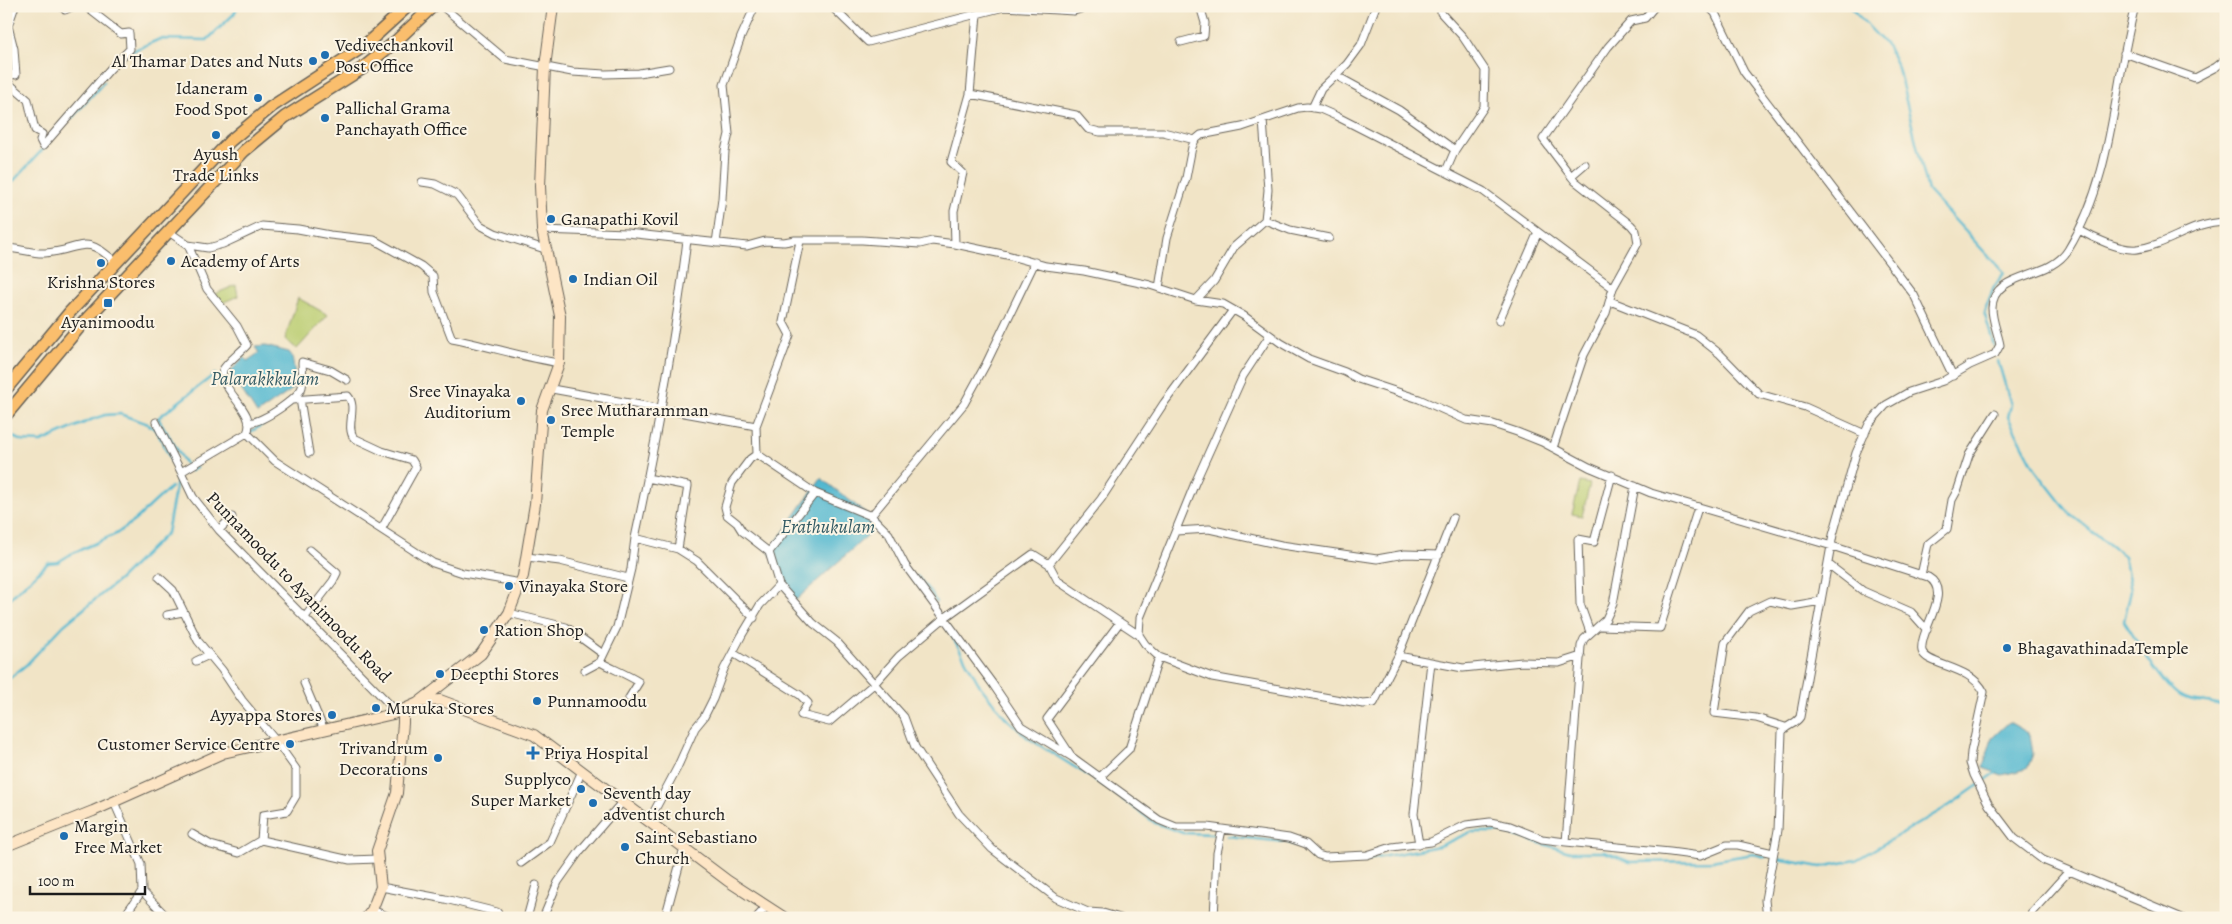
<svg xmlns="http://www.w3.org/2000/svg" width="2232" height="924" viewBox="0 0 2232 924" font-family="Alegreya,serif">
	<rect width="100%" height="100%" fill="#fcf5e5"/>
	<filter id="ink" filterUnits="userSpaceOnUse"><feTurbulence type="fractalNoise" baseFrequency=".02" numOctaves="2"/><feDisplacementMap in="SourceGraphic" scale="10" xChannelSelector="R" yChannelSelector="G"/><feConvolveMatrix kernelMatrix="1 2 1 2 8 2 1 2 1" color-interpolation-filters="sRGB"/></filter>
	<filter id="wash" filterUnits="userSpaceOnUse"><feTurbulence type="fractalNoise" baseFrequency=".0096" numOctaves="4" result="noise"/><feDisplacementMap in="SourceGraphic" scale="20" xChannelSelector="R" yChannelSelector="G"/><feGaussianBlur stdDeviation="1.12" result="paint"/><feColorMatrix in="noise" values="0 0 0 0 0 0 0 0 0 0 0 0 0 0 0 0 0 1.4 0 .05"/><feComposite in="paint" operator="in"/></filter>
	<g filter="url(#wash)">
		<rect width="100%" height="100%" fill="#f1e4c6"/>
		<path fill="#b9cc70" stroke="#6a7446" d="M236 285 238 296 222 303 215 294Z
			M298 298 328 315 297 349 285 339Z
			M1580 482 1590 484 1582 516 1572 514Z"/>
		<path fill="#52b8d0" stroke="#376a76" d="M265 346 289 352 292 356 296 380 293 389 257 414 232 375 231 371 244 357 247 361 259 353 255 347Z
			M821 478 880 524 795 601 769 552Z
			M2009 722 2030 734 2033 754 2027 769 2002 775 1983 768 1992 738Z"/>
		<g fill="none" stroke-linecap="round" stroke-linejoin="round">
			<path stroke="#52b8d0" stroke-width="2.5" d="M1849 6 1888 47 1898 68 1928 191 2004 273 1994 287 1984 312 1994 346
				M130 52 160 39 207 40 234 14 238 6
				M71 119 104 82
				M6 189 45 147
				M1998 361 2011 405 2008 417 2037 472 2069 513 2124 556 2131 590 2124 621C2135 638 2165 690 2182 697 2196 704 2212 699 2226 708
				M249 433 277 415
				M6 434 22 441 41 442 93 419 105 415 120 414 148 424 157 431 178 475 167 533 119 580 64 625 26 665 6 681
				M187 466 158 418 215 374
				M191 471 196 467
				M917 576 932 594 936 602
				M6 602 48 563 58 562 71 554 116 534 134 521 171 487
				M951 634 980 686 1005 717 1028 738 1105 786 1155 823 1183 833 1214 834
				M1227 836 1287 842 1305 849 1321 862 1360 861 1439 846 1471 832H1503L1570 852H1605L1630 862 1711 861 1753 854 1766 857
				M1778 859 1821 867 1856 860 1950 805 1997 772"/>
		</g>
	</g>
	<g filter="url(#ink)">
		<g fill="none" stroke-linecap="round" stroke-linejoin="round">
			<g stroke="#676258" stroke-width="9">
				<path id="minor" d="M62 6 65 10 74 6
					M442 6 505 59 572 72 605 74 639 73 669 68
					M831 6 868 42 1004 7 1074 11 1090 6
					M1441 6V13L1463 37 1485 70 1484 107 1455 150 1446 171
					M1708 6 1715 13 1744 72 1914 295 1953 376
					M1181 42 1204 36 1205 23 1200 6
					M2124 53 2195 78 2216 67 2226 59
					M1335 75 1399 110 1455 150
					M6 79 13 74 16 75 14 49 8 26 15 6
					M6 81 28 100 35 130 42 134 40 140 43 146 110 69 130 49 129 33 121 34 85 6
					M970 94 1076 115 1088 129 1100 132H1163L1195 140
					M1312 108 1321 89 1347 64 1361 45 1376 6
					M1585 164 1571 176 1543 139 1608 47 1631 21 1645 18 1655 6
					M422 182 435 184 457 195 480 225 495 233 548 250
					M1265 220 1290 230 1329 238
					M542 230 627 233 747 246 765 241 784 242 795 240H862L920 244 932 241 955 244 1007 255 1046 266 1084 271 1150 285 1196 300 1223 304 1244 316 1281 343 1309 359 1345 372 1358 379 1419 399 1466 420 1493 424 1517 432 1542 442 1589 467 1651 493 1832 546 1928 577C1954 592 1918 631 1922 651 1926 666 1971 665 1984 692L1971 752 1970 763 1974 775 1989 805 2014 838 2043 860 2182 918
					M2079 230C2093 238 2121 251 2137 249 2169 245 2189 223 2226 222
					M169 232 188 245 207 289 237 326 247 345C242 351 225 364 223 370 218 390 258 412 247 433L181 472 193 497 219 530 397 712
					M687 240C675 340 656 440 635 538L678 549 697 561 754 618
					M800 241 783 322 790 335 756 426 757 454 815 493 871 516
					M716 243 722 199 725 151 729 134 724 85 741 37 755 6
					M955 244 954 211 963 173 951 162 970 94 977 14
					M188 245 208 248 223 244 262 226 298 229 330 235 374 240 421 266 433 276 434 292 452 339C488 346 523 357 559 363
					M6 248C19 248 33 254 45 253 80 251 84 231 116 263
					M1035 262 986 364 964 404 871 516 889 534 905 565 992 683 1021 726 1072 757 1159 820 1176 827H1207L1289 838 1306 844 1318 855 1325 857 1367 855 1392 847 1431 842 1466 825 1490 822 1510 826 1542 839 1566 842
					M1159 288 1167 238 1186 178 1192 147 1195 140 1201 135 1242 127 1298 108 1307 107 1320 109 1336 116 1483 191 1613 288
					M1196 300 1214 281 1234 247 1265 220 1268 190 1263 120
					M1610 301 1696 335 1720 354 1759 394 1805 407 1865 434
					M1499 321 1538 232
					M1270 335 1243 376 1195 483 1140 618 1139 635 1145 644 1159 657 1212 677 1363 704 1374 703 1398 656 1453 518
					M552 389 756 426
					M300 399 309 453
					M292 400 348 396C358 407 345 427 354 438L382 451 412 460 416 467 382 528
					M156 422 181 472
					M250 422C260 424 299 398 302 387 304 380 302 370 302 362L330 370 347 380
					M247 433 275 461 433 563 463 573 521 583
					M1553 448 1584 355 1606 313 1613 288 1638 243 1636 231 1631 225 1575 181 1571 176
					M647 478 688 486 678 549
					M1635 486 1613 604 1606 619 1584 639 1581 646 1566 842 1670 852 1700 856 1727 845H1738L1773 853
					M219 530 232 517
					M1176 531 1209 529 1281 545 1377 559 1405 554 1439 555
					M769 552 815 493
					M527 557 560 561 628 578
					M1049 564 1101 499 1164 403 1233 310
					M1828 564 1863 591 1911 612 1927 630
					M1921 575 1928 544 1947 529 1952 500 1958 489 1969 455 1995 414
					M159 577 173 590 198 641 222 670 242 700 276 741 296 769V796L287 811 263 815 261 840 239 853 211 845 192 834
					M779 585 813 623 837 642 904 717 915 747 959 814 992 849 1056 898 1088 912 1103 913 1120 918
					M509 613 566 627 603 654
					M167 615 183 612
					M305 617 333 581 337 573 310 550
					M1600 626 1660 628 1698 508
					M1590 632 1580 604 1578 539 1594 542 1612 475
					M733 653 800 695 808 703 801 715 829 722 875 683 899 656 943 619 1033 554 1049 564 1058 581 1139 635
					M1398 656 1463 668 1522 662 1559 663 1581 656
					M196 661 209 655
					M585 670 600 662
					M304 683 324 730
					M629 698 639 682C626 674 613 669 600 662L617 627 631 569 635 538
					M1785 727 1756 718 1714 713 1725 643 1749 611 1770 601 1792 606 1821 601
					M1070 754 1047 719 1120 622
					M1100 777 1129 749 1159 657
					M114 802 141 864 142 891 168 918
					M649 821 677 768 695 728 704 717 713 699 724 669 742 635 760 605 779 585 769 552 742 531 737 523 727 515 725 507 732 483 750 459 757 454
					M261 840 350 860 378 859
					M1419 844 1414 814 1431 662
					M521 863 550 842 582 771
					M381 887 445 899 497 912 501 918
					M372 910 392 918
					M123 918 142 891
					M527 918 536 885
					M543 918 558 882 580 851 623 801
					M665 918 684 848
					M756 918 767 906
					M1214 918 1217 853 1222 830
					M1767 918 1765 900 1778 830 1782 732C1786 725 1795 725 1800 717L1833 535 1856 453 1869 424 1886 405 1909 392 1943 381 1970 365 1995 354 2000 345C1998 333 1992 321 1992 308 1993 270 2049 281 2068 250 2114 175 2113 88 2135 6
					M2030 918 2032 912 2069 871"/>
			</g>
			<g stroke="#676258" stroke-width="12">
				<path id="secondary" d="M419 702 440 700 534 735 728 881 785 918
					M6 846 93 811 223 753 393 714 418 703 481 654 509 613 523 576 535 504 542 410 559 363 560 316 542 230 540 186 545 67 553 6
					M366 918 372 910 381 887 377 851 397 793 403 723V710"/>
			</g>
			<g stroke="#676258" stroke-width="14">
				<path id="primary" d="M6 389 70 312 230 141 271 107 363 47 408 6
					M6 415 82 324 244 151 285 117 363 68 395 42 433 6"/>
			</g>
			<use href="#minor" stroke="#fff" stroke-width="7"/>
			<use href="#secondary" stroke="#fde5c5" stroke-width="10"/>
			<use href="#primary" stroke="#fabe6d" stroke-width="11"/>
		</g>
	</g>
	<g fill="#1f6fb2" stroke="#fcf5e5" stroke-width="2">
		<circle cx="325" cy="55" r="5"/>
		<circle cx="313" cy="61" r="5"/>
		<circle cx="258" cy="98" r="5"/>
		<circle cx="325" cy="118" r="5"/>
		<circle cx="216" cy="135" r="5"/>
		<circle cx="551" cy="219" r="5"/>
		<circle cx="171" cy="261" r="5"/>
		<circle cx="101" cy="263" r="5"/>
		<circle cx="573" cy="279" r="5"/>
		<rect x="103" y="298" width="10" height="10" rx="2.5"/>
		<circle cx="521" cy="401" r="5"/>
		<circle cx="551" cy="420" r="5"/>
		<circle cx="509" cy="586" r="5"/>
		<circle cx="484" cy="630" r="5"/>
		<circle cx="2007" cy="648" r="5"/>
		<circle cx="440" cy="674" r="5"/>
		<circle cx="537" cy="701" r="5"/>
		<circle cx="376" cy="708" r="5"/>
		<circle cx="332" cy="715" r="5"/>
		<circle cx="290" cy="744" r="5"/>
		<path d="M530.5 745.5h5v5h5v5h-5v5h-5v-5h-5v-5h5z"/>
		<circle cx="438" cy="758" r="5"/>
		<circle cx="581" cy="789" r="5"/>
		<circle cx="593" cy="803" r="5"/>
		<circle cx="64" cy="836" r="5"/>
		<circle cx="625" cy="847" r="5"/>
	</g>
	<g text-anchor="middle" stroke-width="4" stroke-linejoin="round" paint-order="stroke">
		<g font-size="18" fill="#1c1c1c" stroke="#fcf5e5" text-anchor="start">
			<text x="335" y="51">Vedivechankovil<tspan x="335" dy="21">Post Office</tspan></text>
			<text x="303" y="67" text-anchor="end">Al Thamar Dates and Nuts</text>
			<text x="248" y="94" text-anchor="end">Idaneram<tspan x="248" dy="21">Food Spot</tspan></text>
			<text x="335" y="114">Pallichal Grama<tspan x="335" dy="21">Panchayath Office</tspan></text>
			<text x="216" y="160" text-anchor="middle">Ayush<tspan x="216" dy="21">Trade Links</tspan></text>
			<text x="561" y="225">Ganapathi Kovil</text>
			<text x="181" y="267">Academy of Arts</text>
			<text x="583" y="285">Indian Oil</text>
			<text x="101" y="288" text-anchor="middle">Krishna Stores</text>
			<text x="108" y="328" text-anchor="middle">Ayanimoodu</text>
			<text x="511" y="397" text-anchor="end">Sree Vinayaka<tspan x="511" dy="21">Auditorium</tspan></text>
			<text x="561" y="416">Sree Mutharamman<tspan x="561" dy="21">Temple</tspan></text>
			<text x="519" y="592">Vinayaka Store</text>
			<text x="494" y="636">Ration Shop</text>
			<text x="2017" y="654">BhagavathinadaTemple</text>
			<text x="450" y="680">Deepthi Stores</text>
			<text x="547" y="707">Punnamoodu</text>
			<text x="386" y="714">Muruka Stores</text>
			<text x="322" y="721" text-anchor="end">Ayyappa Stores</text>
			<text x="280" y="750" text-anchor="end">Customer Service Centre</text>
			<text x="428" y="754" text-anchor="end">Trivandrum<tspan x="428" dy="21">Decorations</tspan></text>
			<text x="544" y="759">Priya Hospital</text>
			<text x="571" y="785" text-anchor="end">Supplyco<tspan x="571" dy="21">Super Market</tspan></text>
			<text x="603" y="799">Seventh day<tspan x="603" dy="21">adventist church</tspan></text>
			<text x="74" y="832">Margin<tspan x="74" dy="21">Free Market</tspan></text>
			<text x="635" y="843">Saint Sebastiano<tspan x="635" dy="21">Church</tspan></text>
		</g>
		<g font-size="18" fill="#1c1c1c" stroke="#fcf5e5">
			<text transform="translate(299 587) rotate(46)" y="6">Punnamoodu to Ayanimoodu Road</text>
		</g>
		<g font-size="19" font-style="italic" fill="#325a64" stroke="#fcf5e5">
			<text x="265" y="385">Palarakkkulam</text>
			<text x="828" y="533">Erathukulam</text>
		</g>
	</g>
	<rect width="2232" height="924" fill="none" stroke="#fcf5e5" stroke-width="25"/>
	<path d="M30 886v8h115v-8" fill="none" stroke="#1c1c1c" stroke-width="2.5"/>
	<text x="38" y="886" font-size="15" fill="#1c1c1c" stroke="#fcf5e5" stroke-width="4" paint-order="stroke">100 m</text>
</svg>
